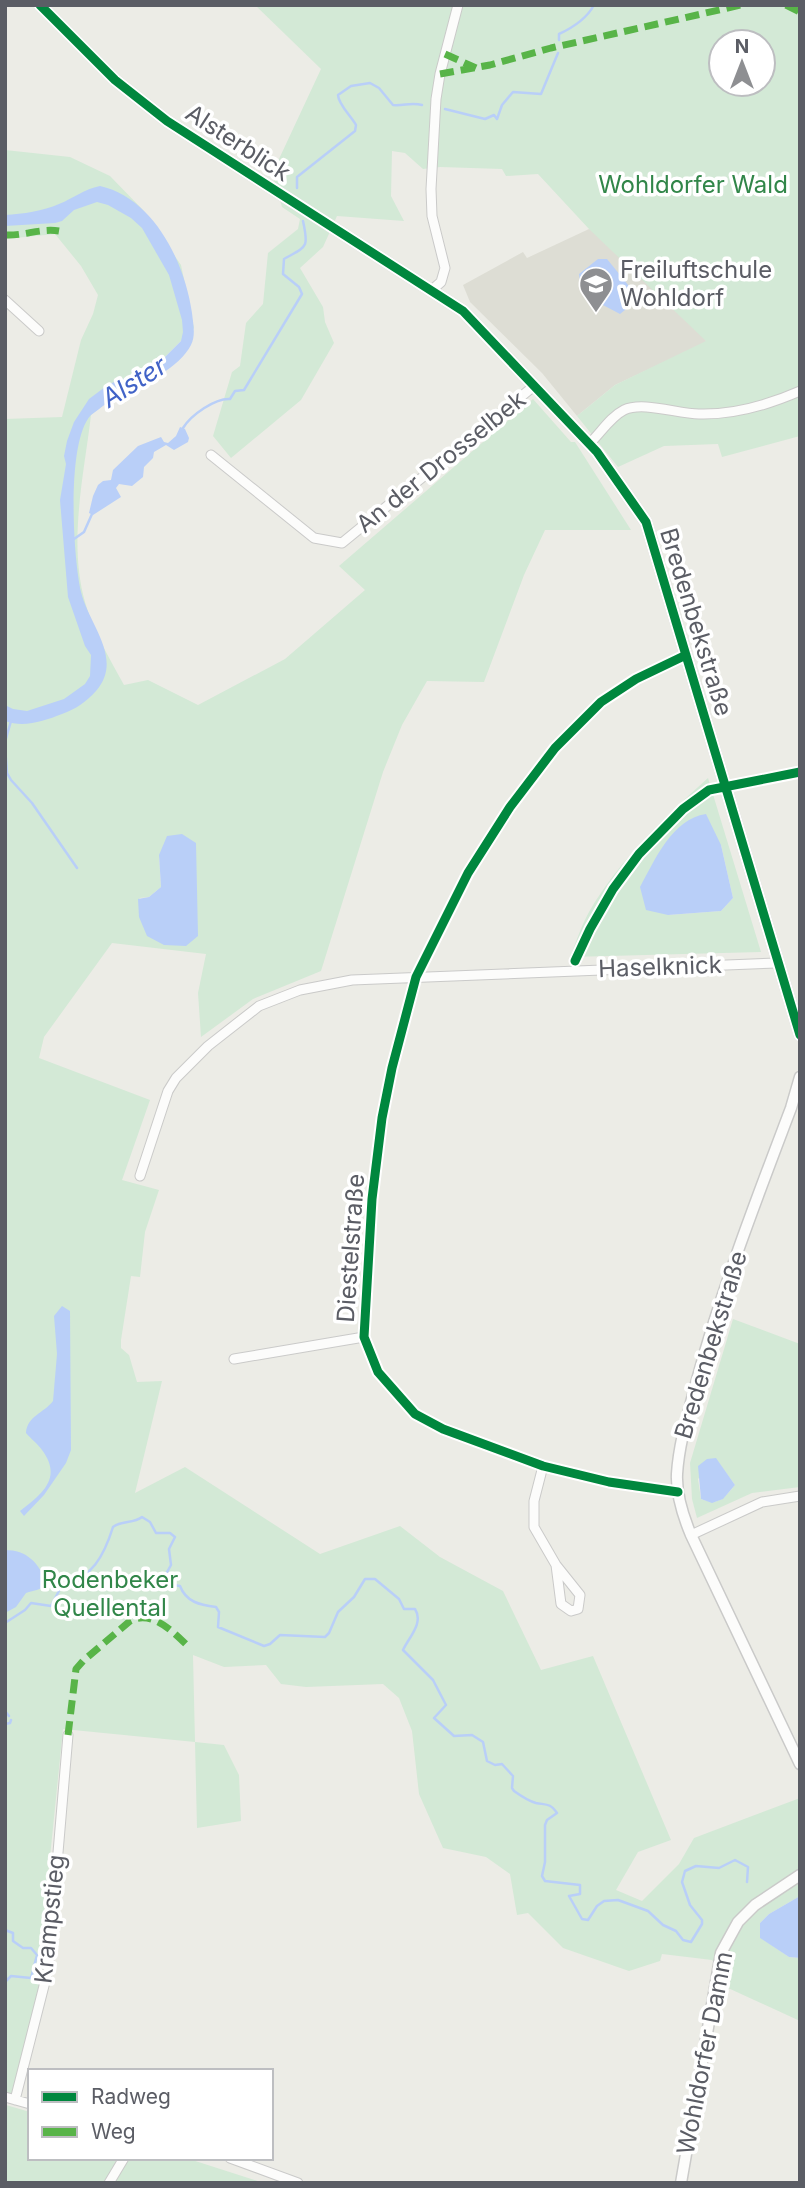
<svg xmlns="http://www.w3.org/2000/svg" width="805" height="2188" viewBox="0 0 805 2188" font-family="Inter,sans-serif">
	<rect width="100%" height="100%" fill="#ecece6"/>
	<path fill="#ddddd4" d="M589 229 630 243 707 342 615 385 577 416 542 373 470 302 463 285 523 252 527 258Z"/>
	<path fill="#d3e9d6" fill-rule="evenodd" d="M255 5H800V436L722 457 718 444 664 446 618 467 577 416 615 385 706 341 589 229 538 174 506 176 502 169 440 167 423 169 405 153 392 151 391 196 404 221 337 216 323 247 300 268 323 307 325 322 334 343 301 400 231 458 213 436 232 372 240 366 246 323 263 304 268 253 298 229 300 219 282 207 272 174 321 69ZM721 42H763V84H721Z
		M5 150 70 157 110 176 143 210 181 265 194 328 162 360 141 373 91 415C84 475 68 542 85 602 93 631 110 659 124 685L148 680 198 705 285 659 365 590 339 566 533 399 571 442H575L631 530H545L524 575 484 682 427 681 402 725 383 772 321 971 253 999 201 1037 198 993 206 954 112 943 44 1037 39 1058 150 1100 122 1180 159 1190 145 1232 140 1277 131 1276 121 1340V1348L129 1355 137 1382 162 1381 135 1493 185 1467 320 1554 400 1526 440 1557 503 1591 541 1670 593 1656 671 1840 638 1852 616 1890 642 1901 679 1864 694 1838 800 1798V1896L769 1914 760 1923 761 1938 789 1957 800 1958V2021L728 1988 727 1978 712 1960 662 1954 660 1961 629 1971 563 1948 528 1913 517 1915 510 1874 486 1857 443 1848 419 1794 412 1731 399 1698 383 1684 306 1687 281 1684 266 1665 224 1667 193 1655 195 1742 224 1745 239 1775 241 1821 197 1828 195 1742 63 1729 43 1926 47 1964 42 1977 12 2095 6 2105 30 2112V2158H186L264 2183H5V419L62 417 81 340 93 314 98 295 81 266 55 234 5 239ZM159 855 185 946 139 898 149 897 161 887Z
		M708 778 761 952 570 957C576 943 581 926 589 912 619 860 664 818 708 778ZM721 845 733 898 721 911 668 915Z
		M733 1319 800 1344V1487L752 1493 697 1518 692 1499 690 1463ZM716 1459 735 1485C723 1499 719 1506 701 1499L698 1479Z"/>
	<path fill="#b9cff8" d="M100 186C154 198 185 263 192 313 193 323 196 335 191 345 179 368 145 384 122 394 111 399 101 408 91 415 66 441 73 557 81 592 89 625 124 659 96 691 86 702 76 709 62 714 44 721 24 728 5 721V705L13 709 27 711 64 699 85 684 90 676 91 655 85 646 68 597 60 500 66 464 64 456 67 441 74 422 89 399 109 384 139 373 162 360 181 341 183 332 182 320 169 275 142 228 131 218 108 205 97 202 74 210 62 221 55 223 5 226V215C23 214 43 211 59 204 74 198 84 189 100 186Z
		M598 259H607L629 286 631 305 620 314 601 304 580 283 579 274Z
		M180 427 185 429 189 438 188 442 174 450 166 445 154 452 153 458 144 467 143 477 132 486 119 484 116 488 121 497 93 515 89 513 93 496 98 485 103 481 111 480 113 470 138 446 161 437 164 442 168 443 176 436Z
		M706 814 721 845 733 898 721 911 668 915 646 910 640 887C655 860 672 819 706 814Z
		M182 834 196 843 198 936 186 946 164 945 147 936 139 917 138 899 149 897 161 887 159 855 167 836Z
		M62 1306 70 1311 71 1450 66 1463 44 1495 24 1516 20 1511C42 1494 63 1478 42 1450 38 1444 31 1439 26 1433 27 1416 44 1413 53 1401L57 1354 54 1316Z
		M716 1458 735 1485 723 1499 712 1503 701 1499 698 1466 707 1459Z
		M5 1550C27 1550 39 1563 46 1582 42 1591 34 1590 26 1593L16 1607 5 1613Z
		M800 1896V1958L789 1957 760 1938V1923L769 1914Z"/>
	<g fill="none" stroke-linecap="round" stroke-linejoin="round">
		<path stroke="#b9cff8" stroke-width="2.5" d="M559 40V34C572 28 587 18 594 5
			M445 109 485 119 494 115 497 119 502 105 513 92 541 94 558 53
			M297 188V177L355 131 356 125C351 116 338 104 338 95L351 86 370 83 379 88 393 105C404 106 411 102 422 105
			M183 428C191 415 215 398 230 399L235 391 244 390 302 294 299 287 283 274 284 259C307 246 309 248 303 221
			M74 539 84 532 92 514
			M5 742 11 721
			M5 746 7 773 11 780 32 803 77 868
			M5 1623 25 1610 31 1603 51 1606 61 1587C92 1578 104 1556 113 1527 122 1520 133 1524 142 1517L150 1522 156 1533H170L175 1537 169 1549 171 1565 166 1574V1584L180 1586C186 1602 200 1605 216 1607L219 1612 218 1627 264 1646 270 1644 280 1635 325 1637 329 1633 338 1612 354 1597 365 1579H375L399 1599 404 1609H415C424 1623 409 1637 403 1650L433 1680 446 1705 434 1718 454 1736 472 1735 483 1742 487 1761 495 1765 502 1764 513 1776 512 1788 514 1791C521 1796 528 1801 536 1803 547 1805 550 1803 557 1813L547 1820 545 1825V1862L542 1876 545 1881 580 1885V1894L569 1896 582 1919 588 1920 597 1906 604 1901 618 1900 648 1911 663 1925 676 1931 683 1940 691 1942 702 1924V1920L690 1905 682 1882 685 1871 696 1866 719 1868 735 1860 748 1867 747 1882
			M5 1711 9 1716
			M5 1724 10 1723 11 1720
			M5 1930 13 1933V1941L23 1948H31L37 1955 31 1978 11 1976 5 1982"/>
		<g stroke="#cacac9" stroke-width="11">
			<path id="minor" d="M433 289 441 282 445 268 432 216 431 189 436 99 440 74 458 5
				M5 300 39 331
				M589 444C600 434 610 417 624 410 643 401 678 414 699 414 734 415 768 405 800 391
				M211 455 314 538 342 543 534 386
				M140 1176 168 1091 176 1078 208 1046 259 1006 300 990 352 980 777 963
				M234 1359 364 1337
				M543 1466 534 1501V1527L556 1565 561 1604 571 1611 578 1609 580 1595 556 1565
				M678 1492 609 1482 543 1466 443 1429 415 1414 378 1372 364 1337 372 1199 382 1118 392 1068 416 977 468 873 510 807 555 748 601 702 636 679 686 655
				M691 1535 762 1502 800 1496
				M5 2097 30 2104
				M15 2100 48 1970 68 1735
				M230 2158 298 2183
				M109 2183 124 2158"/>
		</g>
		<g stroke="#cacac9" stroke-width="13">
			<path id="tertiary" d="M40 5 115 80 167 121 463 311 597 452 646 522 800 1035
				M800 1077 791 1108C757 1198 722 1288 697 1380 689 1411 679 1442 677 1474 676 1495 683 1516 691 1535L800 1764
				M681 2183 721 1953 738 1922 755 1905 800 1875"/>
		</g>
		<use href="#minor" stroke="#fcfcfb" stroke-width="9"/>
		<use href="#tertiary" stroke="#fcfcfb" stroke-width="10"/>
		<path stroke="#58b448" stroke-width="7" stroke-dasharray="14 7" stroke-linecap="butt" d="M786 5 800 12
			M445 54 476 68
			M440 74 490 65 551 48 741 5
			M5 235C24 236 41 228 59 231
			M68 1735 76 1669 83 1661 130 1621C153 1609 175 1634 190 1648"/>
		<g stroke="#fff" stroke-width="13">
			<path id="cycleway" d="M40 5 115 80 167 121 463 311 597 452 646 522 800 1035
				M575 961 590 929 613 889 639 854 683 809 709 790 800 772
				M678 1492 609 1482 543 1466 443 1429 415 1414 378 1372 364 1337 372 1199 382 1118 392 1068 416 977 468 873 510 807 555 748 601 702 636 679 686 655"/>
		</g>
		<use href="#cycleway" stroke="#00873e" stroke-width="9"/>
	</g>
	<defs>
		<g id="school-pin" transform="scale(1.75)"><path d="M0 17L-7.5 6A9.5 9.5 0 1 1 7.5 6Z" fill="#8e8f92" stroke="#fff"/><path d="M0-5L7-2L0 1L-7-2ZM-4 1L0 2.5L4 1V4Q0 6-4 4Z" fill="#fff"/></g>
	</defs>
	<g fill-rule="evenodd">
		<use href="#school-pin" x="596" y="284"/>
	</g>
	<g text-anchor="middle" stroke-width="7" stroke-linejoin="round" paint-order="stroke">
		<g font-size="24" fill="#5b5d65" stroke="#fff">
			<text transform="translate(238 143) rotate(33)" y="8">Alsterblick</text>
			<text transform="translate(441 462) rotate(-39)" y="8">An der Drosselbek</text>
			<text transform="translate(696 622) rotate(73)" y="8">Bredenbekstraße</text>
			<text transform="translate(660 967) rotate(-2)" y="8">Haselknick</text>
			<text transform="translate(351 1248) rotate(-86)" y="8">Diestelstraße</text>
			<text transform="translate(711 1345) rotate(-73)" y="8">Bredenbekstraße</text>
			<text transform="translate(50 1919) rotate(-84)" y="8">Krampstieg</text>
			<text transform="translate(705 2053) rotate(-79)" y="8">Wohldorfer Damm</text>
		</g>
		<g font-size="24" fill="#318649" stroke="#fff">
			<text x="693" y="193">Wohldorfer Wald</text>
			<text x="110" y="1588">Rodenbeker<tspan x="110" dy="28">Quellental</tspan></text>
		</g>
		<g font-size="24" fill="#5b5d65" stroke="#fff" text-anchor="start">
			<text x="620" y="278">Freiluftschule<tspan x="620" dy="28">Wohldorf</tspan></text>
		</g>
		<g font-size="26" font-style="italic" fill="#4163c7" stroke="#fff">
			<text transform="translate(134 382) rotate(-32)" y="9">Alster</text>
		</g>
	</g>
	<rect width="805" height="2188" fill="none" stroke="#5b5d65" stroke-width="14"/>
	<rect x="28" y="2069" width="245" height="91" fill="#ffffff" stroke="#bdbec1" stroke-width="2"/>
	<rect x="42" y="2092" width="35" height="10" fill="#00873e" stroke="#bdbec1" stroke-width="2"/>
	<text x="91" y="2104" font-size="21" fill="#5b5d65">Radweg</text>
	<rect x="42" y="2127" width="35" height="10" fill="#58b448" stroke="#bdbec1" stroke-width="2"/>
	<text x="91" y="2139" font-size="21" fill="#5b5d65">Weg</text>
	<g transform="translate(742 63)"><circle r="33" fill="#ffffff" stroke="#bdbec1" stroke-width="2"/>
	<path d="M0-5L12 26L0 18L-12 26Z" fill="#8e8f92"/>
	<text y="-10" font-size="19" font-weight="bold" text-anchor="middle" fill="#5b5d65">N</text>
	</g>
</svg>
